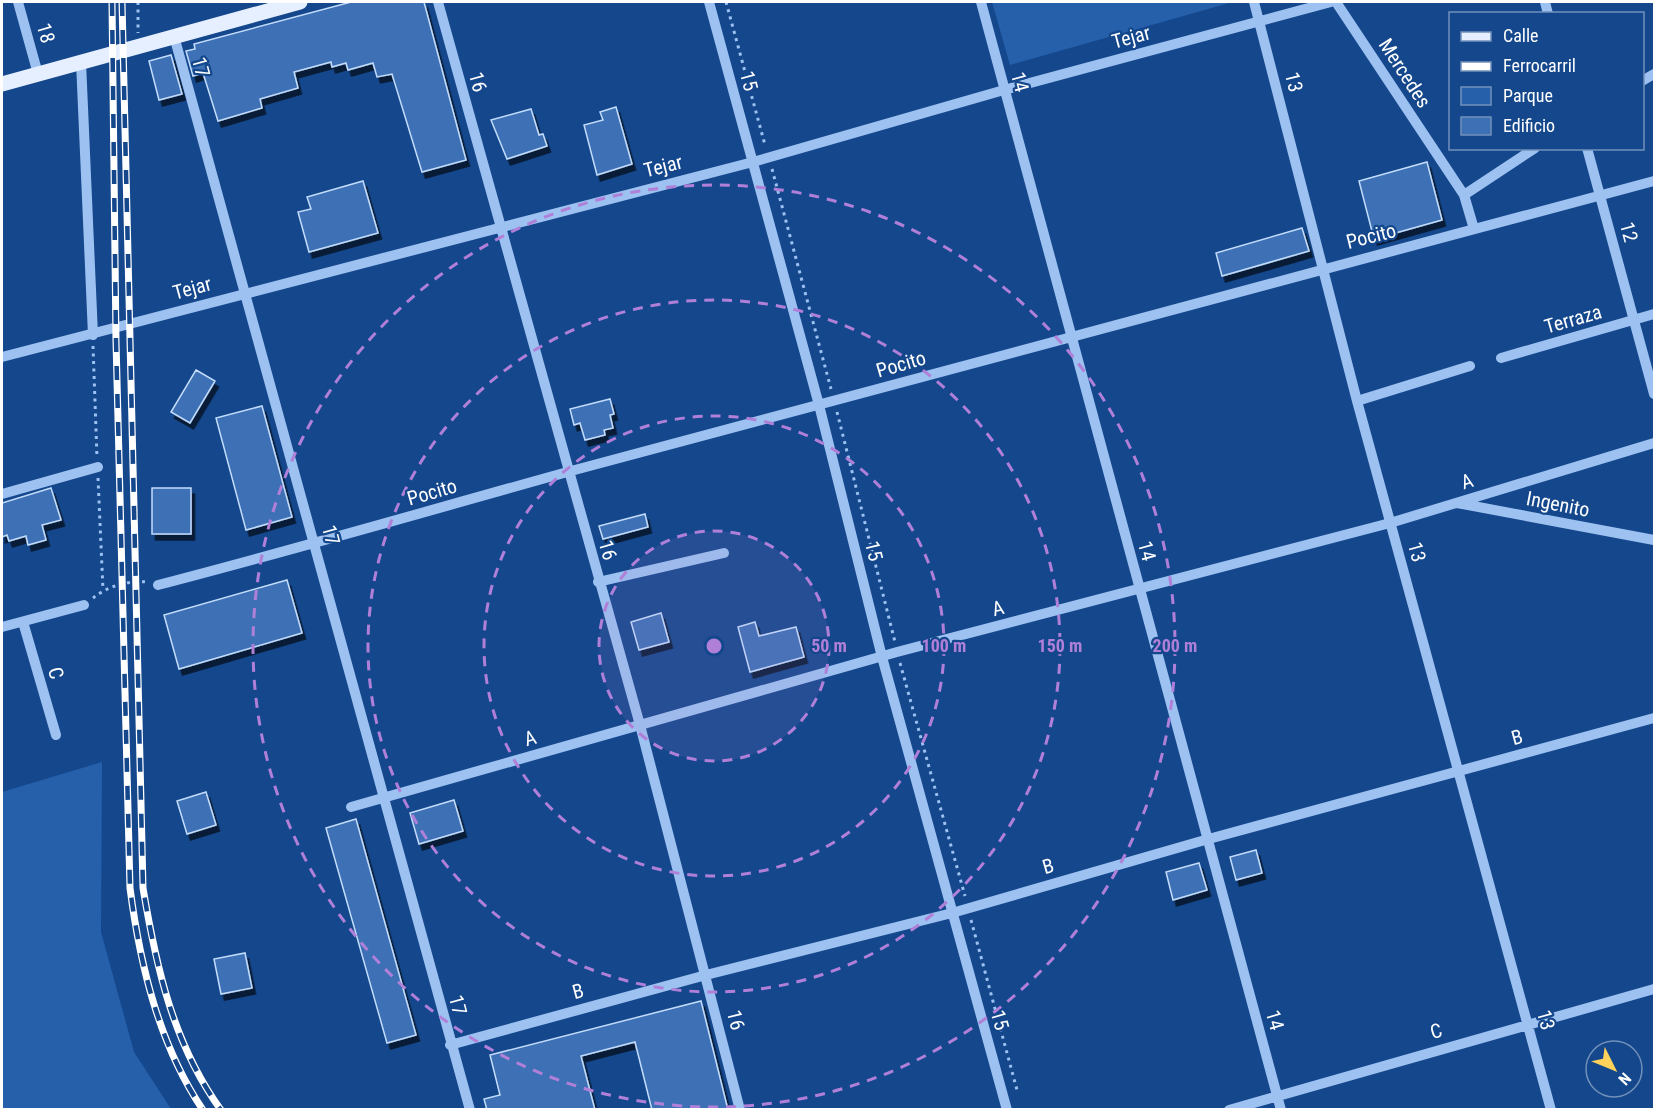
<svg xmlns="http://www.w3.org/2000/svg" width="1656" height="1111" viewBox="0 0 1656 1111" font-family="'Roboto Condensed',sans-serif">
	<defs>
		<filter id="shadow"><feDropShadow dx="3.5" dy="6" stdDeviation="0" flood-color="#0009"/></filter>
	</defs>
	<rect width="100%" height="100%" fill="#14478c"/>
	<path fill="#2660ab" d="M992 2H1233L1010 65Z
		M102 762 101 932 134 1052 171 1109H2V792Z"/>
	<path fill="#3d70b5" stroke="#c3dcfc" stroke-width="1.5" filter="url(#shadow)" d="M351 2H424L466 160 422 172 392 74 377 77 373 63 348 70 346 63 332 67 331 62 294 72 298 88 260 99 262 108 218 121 203 73 193 76 186 51 195 49 194 44Z
		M171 55 182 94 159 100 149 61Z
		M616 107 632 164 597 175 584 125 603 120 600 112Z
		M531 109 539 135 543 134 547 146 507 159 491 120Z
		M1427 162 1442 220 1374 239 1359 181Z
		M363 181 378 233 309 252 298 212 311 209 307 197Z
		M1302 228 1309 251 1222 276 1216 253Z
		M196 370 215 381 190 423 171 412Z
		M610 399 614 414 610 415 613 428 604 430 605 435 585 440 580 423 574 425 570 409Z
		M262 406 292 517 246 530 216 418Z
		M51 488 61 520 42 525 46 540 28 545 26 536 9 541 7 535 2 537V503Z
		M152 488H191V534H152Z
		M645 514 648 527 603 539 599 526Z
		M287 580 302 633 179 669 164 615Z
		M661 613 669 642 639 650 631 622Z
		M755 622 759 636 796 627 804 657 750 672 738 627Z
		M206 792 216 825 187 834 177 801Z
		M454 800 463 831 419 844 410 813Z
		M356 819 416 1035 387 1043 326 828Z
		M1256 850 1262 873 1236 880 1230 857Z
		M1199 863 1207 890 1173 900 1166 872Z
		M245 953 252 988 221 994 214 959Z
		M701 1001 728 1110H652L635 1042 581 1056 595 1110H487L484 1099 500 1095 490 1055Z"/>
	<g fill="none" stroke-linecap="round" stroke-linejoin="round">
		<path stroke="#9dc1f0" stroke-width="3" stroke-dasharray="3 4.5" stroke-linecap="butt" d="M138 2V33
			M726 2 765 145
			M772 169 831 389
			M93 346 97 457
			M837 412 895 642
			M98 478 103 590
			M93 598C108 586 129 580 148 582
			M900 663 965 896
			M971 920 1017 1090"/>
		<path stroke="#9dc1f0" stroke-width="10" d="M18 2 38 74
			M438 2 640 725 740 1110
			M709 2 819 405 882 657 1007 1110
			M981 2 1281 1110
			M1254 2 1357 401 1551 1110
			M1336 2 1464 195 1474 229
			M1545 2 1548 14
			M174 36 470 1110
			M81 62 93 335
			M1642 81 1654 74
			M1587 148 1654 394
			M1464 195 1535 148
			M2 357 753 162 1004 90 1331 2
			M1501 358 1654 314
			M1357 401 1470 366
			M2 494 98 467
			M1457 503 1654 540
			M598 582 724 553
			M158 585C297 549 434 509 571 471 932 373 1293 275 1654 181
			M23 622 56 735
			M2 627 84 605
			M351 807 897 652 1390 523 1654 443
			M450 1045 706 975 952 913 1205 840 1654 718
			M1229 1110 1654 989"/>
		<path stroke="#e6efff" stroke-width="15" d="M2 84 300 2"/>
		<g stroke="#fff" stroke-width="7">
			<path id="rail" d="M112 2 116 341 130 888C140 965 159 1045 203 1110
				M122 2 143 888C156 966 173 1044 221 1110"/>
		</g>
		<use href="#rail" stroke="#14478c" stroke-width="4.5" stroke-dasharray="14" stroke-linecap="butt"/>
	</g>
	<circle cx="714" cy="646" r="115" fill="#b080d9" fill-opacity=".12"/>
	<g fill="none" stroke="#b080d9" stroke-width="3" stroke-dasharray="10 8">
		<circle cx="714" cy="646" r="115"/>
		<circle cx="714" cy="646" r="230"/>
		<circle cx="714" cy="646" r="346"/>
		<circle cx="714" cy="646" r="461"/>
	</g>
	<g text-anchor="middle" stroke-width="4.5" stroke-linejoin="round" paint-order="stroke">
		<g font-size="20" fill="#fff" stroke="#14478c">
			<text transform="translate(46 33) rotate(74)" y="7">18</text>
			<text transform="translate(1131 37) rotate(-15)" y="7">Tejar</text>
			<text transform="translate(201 67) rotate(75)" y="7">17</text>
			<text transform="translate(1405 73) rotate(57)" y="7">Mercedes</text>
			<text transform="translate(749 81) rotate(75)" y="7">15</text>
			<text transform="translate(478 82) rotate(75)" y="7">16</text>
			<text transform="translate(1020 82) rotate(75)" y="7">14</text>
			<text transform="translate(1294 82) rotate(76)" y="7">13</text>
			<text transform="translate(663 166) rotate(-14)" y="7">Tejar</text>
			<text transform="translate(1629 232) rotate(75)" y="7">12</text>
			<text transform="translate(1371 236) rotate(-14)" y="7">Pocito</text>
			<text transform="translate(192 288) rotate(-15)" y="7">Tejar</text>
			<text transform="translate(1573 319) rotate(-16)" y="7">Terraza</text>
			<text transform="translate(901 364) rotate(-16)" y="7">Pocito</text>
			<text transform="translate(1467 481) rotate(-17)" y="7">A</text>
			<text transform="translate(432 492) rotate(-16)" y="7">Pocito</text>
			<text transform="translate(1558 504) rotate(11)" y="7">Ingenito</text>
			<text transform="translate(331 535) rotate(75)" y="7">17</text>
			<text transform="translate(608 550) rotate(74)" y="7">16</text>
			<text transform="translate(874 551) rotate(76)" y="7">15</text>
			<text transform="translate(1147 551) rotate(75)" y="7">14</text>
			<text transform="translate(1417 552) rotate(75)" y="7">13</text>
			<text transform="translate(998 608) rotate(-14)" y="7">A</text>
			<text transform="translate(56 673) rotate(74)" y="7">C</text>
			<text transform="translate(1517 737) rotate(-15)" y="7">B</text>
			<text transform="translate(530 738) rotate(-16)" y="7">A</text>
			<text transform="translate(1048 866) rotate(-16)" y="7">B</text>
			<text transform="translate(578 991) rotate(-15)" y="7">B</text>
			<text transform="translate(458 1005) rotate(75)" y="7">17</text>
			<text transform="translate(736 1020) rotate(76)" y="7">16</text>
			<text transform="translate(1000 1020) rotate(74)" y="7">15</text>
			<text transform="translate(1275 1020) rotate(74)" y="7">14</text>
			<text transform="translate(1546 1020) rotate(75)" y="7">13</text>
			<text transform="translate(1436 1031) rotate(-16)" y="7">C</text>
		</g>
	</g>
	<circle cx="714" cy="646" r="9" fill="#b080d9" stroke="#14478c" stroke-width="3"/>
	<g font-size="18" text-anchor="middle" font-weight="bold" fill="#b080d9" stroke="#14478c" stroke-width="4.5" stroke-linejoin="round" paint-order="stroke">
		<text x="829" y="652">50 m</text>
		<text x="944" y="652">100 m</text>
		<text x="1060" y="652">150 m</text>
		<text x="1175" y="652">200 m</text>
	</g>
	<rect width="1656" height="1111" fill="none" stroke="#ffffff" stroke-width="6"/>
	<rect x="1449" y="12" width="195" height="138" fill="#14478c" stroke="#7291ba" stroke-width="1.5"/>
	<rect x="1461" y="32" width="30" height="9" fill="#e6efff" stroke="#7291ba" stroke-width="1.5"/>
	<text x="1503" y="42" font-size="18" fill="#ffffff">Calle</text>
	<rect x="1461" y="62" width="30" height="9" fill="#ffffff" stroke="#7291ba" stroke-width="1.5"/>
	<text x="1503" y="72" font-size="18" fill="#ffffff">Ferrocarril</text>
	<rect x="1461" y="87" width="30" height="18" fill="#2660ab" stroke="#7291ba" stroke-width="1.5"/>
	<text x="1503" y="102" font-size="18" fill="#ffffff">Parque</text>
	<rect x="1461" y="117" width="30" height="18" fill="#3d70b5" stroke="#7291ba" stroke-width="1.5"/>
	<text x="1503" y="132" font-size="18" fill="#ffffff">Edificio</text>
	<g transform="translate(1614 1069) rotate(133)"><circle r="28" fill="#14478c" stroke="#7291ba" stroke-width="1.5"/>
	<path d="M0-4.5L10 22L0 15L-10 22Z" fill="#ffd25c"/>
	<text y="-9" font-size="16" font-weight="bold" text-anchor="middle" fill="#ffffff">N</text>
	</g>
</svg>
